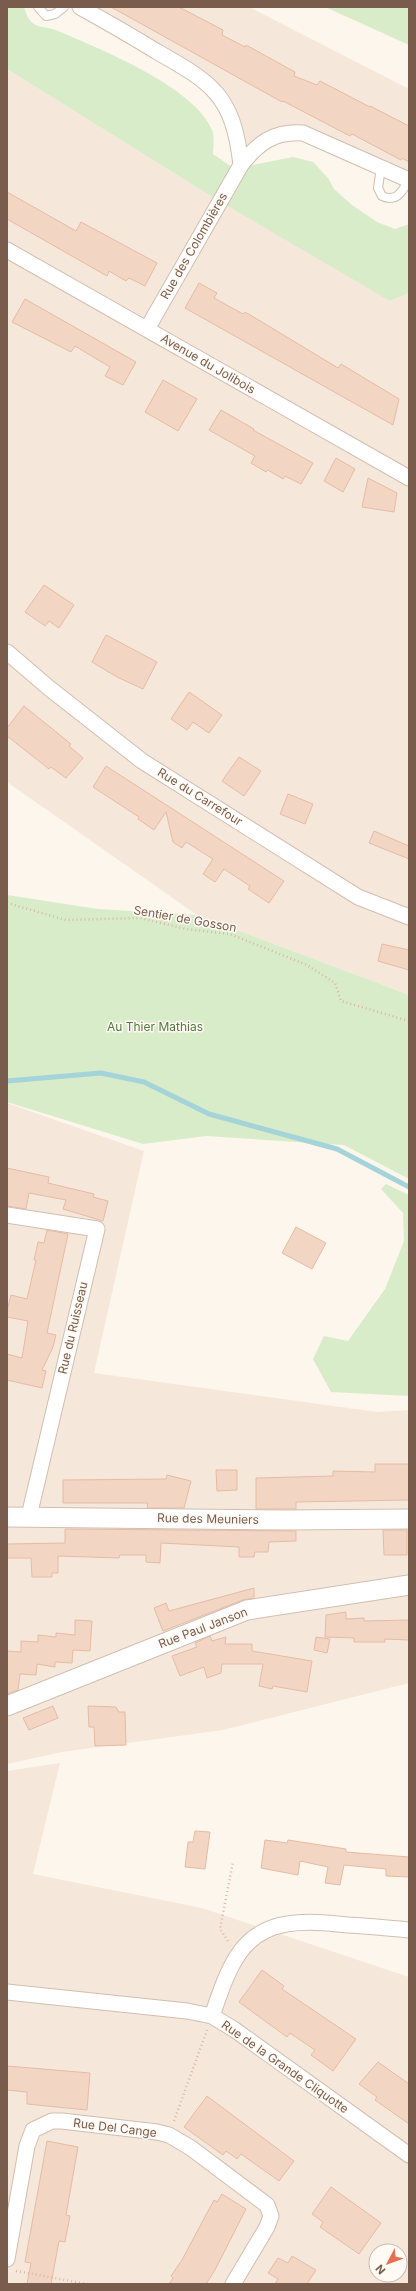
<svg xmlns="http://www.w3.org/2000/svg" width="416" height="2291" viewBox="0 0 416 2291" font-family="Inter,sans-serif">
	<rect width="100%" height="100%" fill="#fdf6ec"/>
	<path fill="#f5e8da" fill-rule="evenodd" d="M91 7H249L409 89V174L280 128 246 170 390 301 409 293V995L197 915 7 782V69L214 198 244 142 231 107Z
		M7 1103 144 1151 94 1373 377 1412 409 1410V1683L223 1730 62 1752 7 1764Z
		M60 1763 33 1874 202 1908 409 1977V2284H7V1771ZM376 2251H400V2275H376Z"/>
	<path fill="#d8ecc9" d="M7 7H24C31 32 42 24 58 31 100 49 195 87 212 130 215 137 213 147 213 154L232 167 214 198 7 69Z
		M325 7H409V45Z
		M293 157 313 162 328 178 334 189 352 205 377 222 395 229 409 224V293L390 301 226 205 248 166Z
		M7 895 98 909 197 915 409 995V1179L344 1145 206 1136 143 1144 7 1102Z
		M386 1184 409 1195V1396L331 1392 313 1359 324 1336 348 1341 385 1289 404 1241 403 1213 381 1189Z"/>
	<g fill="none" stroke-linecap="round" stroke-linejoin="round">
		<path stroke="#a5d3da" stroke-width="5" d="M7 1081 101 1073 144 1082 209 1114 337 1149 409 1187"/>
	</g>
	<path fill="#f3d5c3" stroke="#e6bba3" d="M111 7H179L223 30 222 35 245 47 246 45 295 72 294 76 317 85 320 81 370 107V106L409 126V162L402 158 401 160 352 134 350 136 283 101 282 102Z
		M7 192 76 231 81 222 157 263 145 286 129 278 126 281 109 271 107 276 7 219Z
		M199 283 217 293 214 298 243 314 245 312 262 322 338 368 341 364 399 399 393 425 185 308Z
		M25 299 136 362 123 385 105 376 110 367 75 346 71 352 12 322Z
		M163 380 197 399 178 431 145 412Z
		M221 410 254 429 253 430 313 463 301 484 285 476 283 479 268 470 266 472 251 463 255 456 209 430Z
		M336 458 355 469 343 492 324 481Z
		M368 478 397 493 394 512 362 507Z
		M44 585 74 605 59 628 49 621 45 626 25 612Z
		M106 635 157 662 143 689 117 677 92 662Z
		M189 692 222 715 209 733 193 722 187 730 171 719Z
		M24 706 71 744 69 746 83 758 66 778 51 767 49 769 7 736V728Z
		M239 757 261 771 244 796 222 781Z
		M106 766 284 881 269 903 248 889 250 886 224 869 215 882 203 874 213 859 186 842 182 848 173 842 166 812 154 830 138 819 139 817 93 787Z
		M288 794 313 804 305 824 280 814Z
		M374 831 409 846V859L369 843Z
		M382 944 409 950V970L378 961Z
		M7 1168 49 1177 48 1183 94 1194 93 1197 108 1201 103 1221 63 1209 66 1200 29 1193 26 1209 7 1206Z
		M296 1227 326 1243 312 1269 282 1253Z
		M47 1230 68 1234 47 1333 56 1335 53 1347 42 1370 46 1371 42 1388 7 1380V1354L22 1358 28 1321 7 1317V1311L11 1295 27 1299 36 1260H34L38 1242 44 1243Z
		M375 1464H409V1500L296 1502V1509H256V1478L333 1476V1471L375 1472Z
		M216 1470H237V1490L217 1491Z
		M167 1475 191 1481 184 1508H147L148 1503H63V1480L166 1479Z
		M65 1529 296 1531V1541L269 1542 268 1552H255L254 1557H239V1547L161 1543 160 1563 146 1562V1555H120L119 1558 58 1556V1573H52V1577H32L31 1558H7V1544L65 1543Z
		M383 1530H407V1555H384Z
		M254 1588V1598L243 1600 163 1631 154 1608 166 1603 169 1611Z
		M346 1612V1619L364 1618V1621L409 1620V1640L385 1639V1642H354V1638L325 1637 326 1615Z
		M75 1620 92 1621 90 1651 73 1650 72 1663 55 1662V1667L37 1664 36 1675 20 1674 18 1690 7 1694V1651L21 1652V1641L38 1642V1635L56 1637V1633L75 1635Z
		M210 1636 212 1641 226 1637 225 1644H252V1651L312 1661 307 1692 273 1686 272 1689 259 1686 263 1664H222L221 1673 207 1678 204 1667 180 1676 172 1656 197 1647 195 1643Z
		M316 1637 330 1639 327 1653 314 1650Z
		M53 1706 58 1718 29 1730 23 1718Z
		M88 1706 116 1707 119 1712H125L126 1745 95 1746 94 1727H89Z
		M195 1831 210 1832 205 1869 185 1867 188 1842H193Z
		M265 1840 287 1843 288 1840 346 1849V1852L409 1857V1877L386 1876V1869L344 1865 340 1885 325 1883 328 1867 300 1861 298 1875 261 1868Z
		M262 1970 284 1986 282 1989 356 2039 333 2071 311 2055 315 2050 290 2033 287 2037 239 2002Z
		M378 2062 409 2084V2124L375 2100 377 2097 359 2084Z
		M7 2066 90 2073 87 2110 27 2104V2092L7 2090Z
		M207 2096 294 2161 279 2181 241 2154 237 2159 226 2151 223 2155 184 2127Z
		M47 2141 78 2147 66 2215 70 2216 65 2242 59 2241 51 2284H27L31 2263 25 2262Z
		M331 2187 381 2223 359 2254 320 2227 323 2222 312 2214Z
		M222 2194 246 2209 215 2270 206 2284H169L173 2278 171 2276 182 2260 207 2213 214 2200 217 2202Z
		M292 2256 316 2270 307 2284H275L278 2279 268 2273 278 2258 288 2263Z"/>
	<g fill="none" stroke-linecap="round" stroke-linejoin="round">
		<g stroke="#d1beb0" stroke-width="10">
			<path id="service" d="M38 7 46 16 55 14 64 7
				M381 167 378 188 382 196C397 203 402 191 409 180"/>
		</g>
		<g stroke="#d1beb0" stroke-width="17">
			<path id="minor" d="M80 7C105 21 130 35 154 50 212 83 233 94 241 165L147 329
				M241 165C258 143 274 131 303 133L409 180
				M7 250 409 478
				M7 652 49 688 142 761 358 897 409 917
				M7 1215 97 1229 29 1516
				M7 1992 187 2011 212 2016 235 2030 409 2155
				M212 2016C219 1996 226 1973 238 1955 263 1916 309 1921 348 1925 369 1926 389 1928 409 1930
				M7 2259 27 2146 33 2130 52 2121H62L157 2132 169 2135 191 2148 267 2205 271 2216 267 2227 233 2284"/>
		</g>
		<g stroke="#d1beb0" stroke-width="21">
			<path id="tertiary" d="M7 1517 284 1520 409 1519
				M7 1706 247 1610 409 1585"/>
		</g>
		<path stroke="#d9b8a5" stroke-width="2.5" stroke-dasharray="1 3" stroke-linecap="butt" d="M7 903 66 920 140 918 186 929 230 934 307 965 335 983 341 1001 409 1021
			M228 1941 220 1929 233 1862
			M174 2121 207 2030
			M16 2271 87 2284"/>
		<use href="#service" stroke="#fff" stroke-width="8"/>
		<use href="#minor" stroke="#fff" stroke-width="15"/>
		<use href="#tertiary" stroke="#fff" stroke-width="19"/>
	</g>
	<g text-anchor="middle" stroke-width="3" stroke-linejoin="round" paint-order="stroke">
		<g font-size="12" fill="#7a5c4d" stroke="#fffaf3">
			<text transform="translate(194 246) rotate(-60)" y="4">Rue des Colombières</text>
			<text transform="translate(208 364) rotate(30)" y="4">Avenue du Jolibois</text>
			<text transform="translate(200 797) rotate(32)" y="4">Rue du Carrefour</text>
			<text transform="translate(185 919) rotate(10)" y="4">Sentier de Gosson</text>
			<text transform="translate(73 1328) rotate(-77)" y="4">Rue du Ruisseau</text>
			<text transform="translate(208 1519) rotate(1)" y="4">Rue des Meuniers</text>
			<text transform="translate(203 1628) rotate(-21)" y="4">Rue Paul Janson</text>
			<text transform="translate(285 2067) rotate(35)" y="4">Rue de la Grande Cliquotte</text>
			<text transform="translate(115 2128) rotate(7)" y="4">Rue Del Cange</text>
		</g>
		<g font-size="12" fill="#537a41" stroke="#fffaf3">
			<text x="155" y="1031">Au Thier Mathias</text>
		</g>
	</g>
	<rect width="416" height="2291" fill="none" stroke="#7a5c4d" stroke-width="16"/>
	<g transform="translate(388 2263) rotate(229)"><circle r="19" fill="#fffaf3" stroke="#cabbb1"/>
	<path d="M0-3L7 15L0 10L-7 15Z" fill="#e76f51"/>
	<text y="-6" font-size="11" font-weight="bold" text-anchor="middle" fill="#7a5c4d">N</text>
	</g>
</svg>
